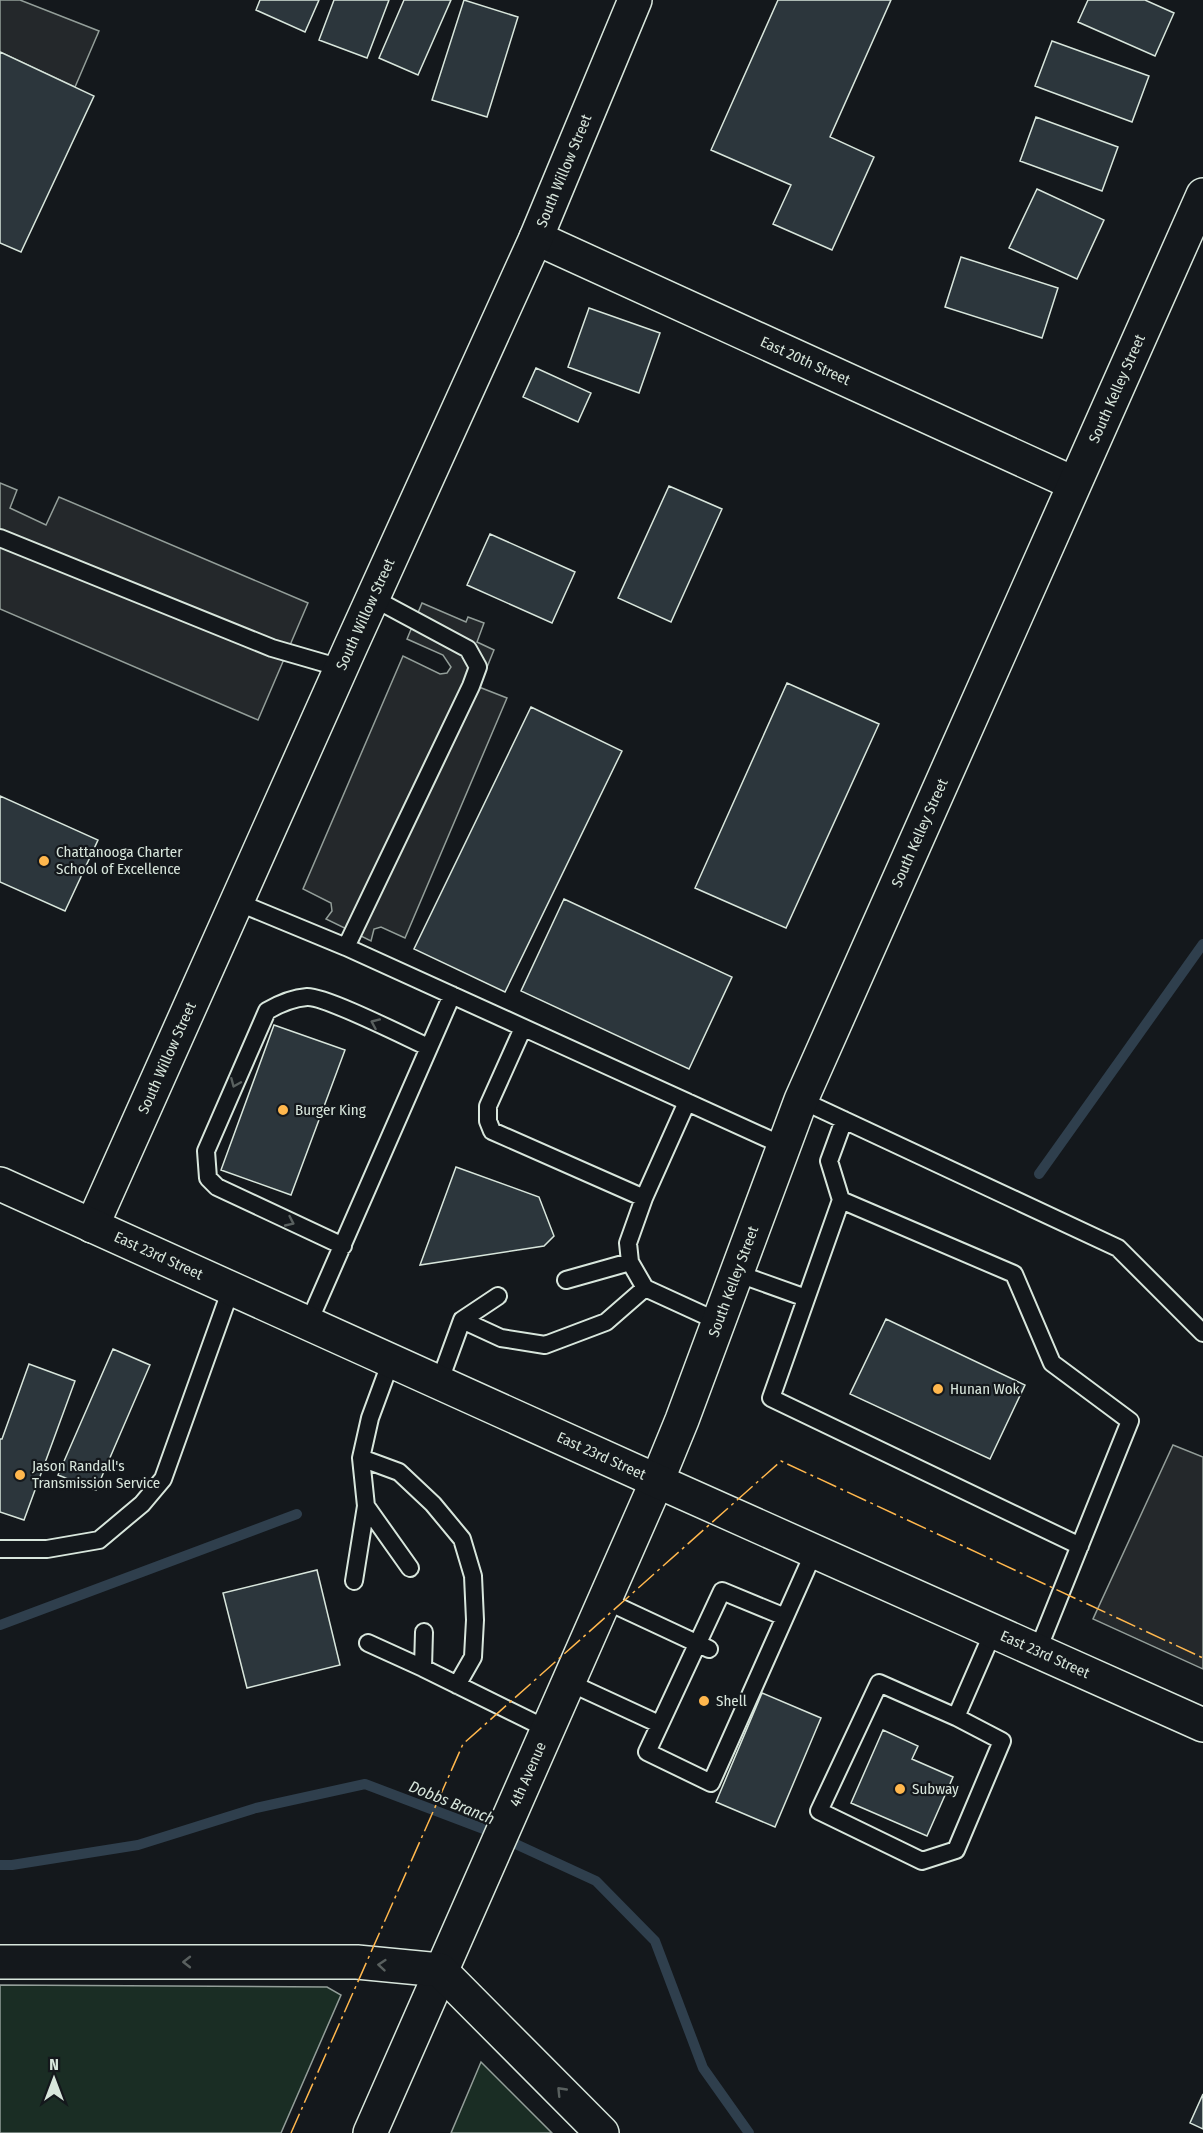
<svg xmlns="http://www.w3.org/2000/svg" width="1203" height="2133" viewBox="0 0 1203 2133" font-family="'Fira Sans Condensed',sans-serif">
	<rect width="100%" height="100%" fill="#14181c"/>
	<path fill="#1a2d24" stroke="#939e99" stroke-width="1.5" d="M0 1985 327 1987 341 1995 281 2133H0Z
		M481 2062 552 2133H451Z"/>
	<path fill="#24282b" stroke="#939e99" stroke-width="1.5" d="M0 0H20L99 31 75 87 0 52Z
		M0 483 17 490 10 508 46 525 59 497 308 603 258 720 0 609Z
		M422 603 466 622 468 617 484 623 477 642 494 650 479 687 507 698 405 938 381 927 374 929 371 941 326 919 332 911 331 903 303 889 403 656 440 674 447 673 451 667 443 655 407 639Z
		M1173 1445 1203 1457V1669L1093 1619Z"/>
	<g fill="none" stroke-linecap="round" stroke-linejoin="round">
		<path stroke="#2f3f4d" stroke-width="10" d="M1039 1174 1203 944
			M0 1625 297 1514
			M0 1865H12L138 1845 256 1808 365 1784 481 1828 596 1881 655 1941 703 2068 749 2133"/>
	</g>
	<path fill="#2c363c" stroke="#d8e6dc" stroke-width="1.5" d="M260 0H319L305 32 256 10Z
		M334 0H389L367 58 319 40Z
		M404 0H451L418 75 379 58Z
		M464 0 518 17 487 117 432 100Z
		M778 0H891L830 137 874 157 832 250 773 224 791 185 711 150Z
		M1088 0H1145L1174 13 1155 56 1078 22Z
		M1052 41 1149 76 1132 122 1035 86Z
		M0 52 94 96 21 252 0 243Z
		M1036 117 1118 147 1102 191 1020 161Z
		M1037 189 1104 220 1077 279 1009 248Z
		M961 257 1058 288 1042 338 945 307Z
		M589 308 660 333 639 393 568 367Z
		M536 368 591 393 578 422 523 397Z
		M669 486 722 509 671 622 618 598Z
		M490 534 575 572 552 623 467 585Z
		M787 683 879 724 786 928 695 888Z
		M531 707 622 751 505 992 414 949Z
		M0 796 98 840 65 911 0 882Z
		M564 899 732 977 689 1069 521 991Z
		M274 1025 345 1050 291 1195 221 1170Z
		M456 1167 539 1197 554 1236 544 1246 420 1265Z
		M886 1319 1025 1385 990 1459 850 1394Z
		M113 1349 150 1365 96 1490 58 1475Z
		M29 1364 75 1381 24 1520 0 1512V1439H2Z
		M317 1570 340 1665 247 1688 223 1593Z
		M762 1693 821 1718 775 1827 716 1802Z
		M883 1730 918 1746 912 1759 953 1777 927 1836 851 1803Z
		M1203 2094V2129L1190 2123Z"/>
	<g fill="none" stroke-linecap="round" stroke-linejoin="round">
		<g stroke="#d8e6dc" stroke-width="20">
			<path id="service" d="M0 538 272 648 341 668
				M373 598 468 649 478 667 471 686 346 947 784 1146
				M237 902 346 947
				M523 1028 488 1106V1121L492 1131 644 1198 687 1102
				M801 1100 1118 1248 1203 1333
				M844 1120 829 1161 841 1200 771 1398 1080 1546
				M644 1198 628 1243 630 1262 645 1288 717 1321
				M841 1200 1014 1274 1052 1363 1130 1421 1037 1652
				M343 1246 217 1187 208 1178 206 1151 267 1011C279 1004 292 998 307 997 325 996 406 1037 428 1047
				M736 1273 806 1298
				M566 1280 630 1262
				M462 1320 501 1338 545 1345 606 1322 645 1288
				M308 1324 452 995
				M439 1383 462 1320 498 1296
				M361 1458 399 1472 433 1504 462 1539 473 1576 475 1620 473 1657 457 1685
				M366 1506 410 1568
				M0 1549H47L99 1540 142 1504 163 1479 231 1289
				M354 1581 366 1506 361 1458 370 1418 391 1361
				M604 1600 709 1649
				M785 1617 722 1591 647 1752 711 1783C746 1706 780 1629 814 1552
				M368 1643 423 1668 424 1632
				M423 1668 547 1729
				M568 1682 659 1724
				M956 1717 1002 1741 956 1850 922 1861 819 1811 879 1683 956 1717 993 1632"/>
		</g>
		<g stroke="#d8e6dc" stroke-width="36">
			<g id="minor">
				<path id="s1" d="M536 238 1073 483"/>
				<path id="s2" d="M92 1226 350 648 536 238 635 0"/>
			</g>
		</g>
		<g stroke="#d8e6dc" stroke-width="36">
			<g id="secondary">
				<path id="s3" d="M370 2133 657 1481 682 1420 801 1100 1203 195"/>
			</g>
		</g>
		<g stroke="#d8e6dc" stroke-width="36">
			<g id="primary">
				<path id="s4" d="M0 1184 657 1481 1203 1725"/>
			</g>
		</g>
		<g stroke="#d8e6dc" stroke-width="36">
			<path id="motorway" d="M0 1962H357L440 1970 602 2133"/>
		</g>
		<use href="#service" stroke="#14181c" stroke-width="16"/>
		<use href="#minor" stroke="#14181c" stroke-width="33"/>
		<use href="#secondary" stroke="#14181c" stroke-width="33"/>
		<use href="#primary" stroke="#14181c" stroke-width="33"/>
		<use href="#motorway" stroke="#14181c" stroke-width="33"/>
		<path stroke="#ffb74d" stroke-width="1.5" stroke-dasharray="21 4.5 3 4.5" stroke-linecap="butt" d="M291 2133 463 1744 781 1461 1203 1658"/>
	</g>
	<defs><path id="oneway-chevron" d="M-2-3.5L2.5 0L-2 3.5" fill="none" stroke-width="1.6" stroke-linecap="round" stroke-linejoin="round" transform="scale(1.5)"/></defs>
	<g stroke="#59605f">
		<use href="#oneway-chevron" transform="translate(375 1023) rotate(-156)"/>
		<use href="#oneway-chevron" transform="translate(235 1083) rotate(113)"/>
		<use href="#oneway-chevron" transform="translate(290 1222) rotate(25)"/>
		<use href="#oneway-chevron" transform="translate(187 1962) rotate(180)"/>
		<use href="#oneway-chevron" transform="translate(382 1965) rotate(-175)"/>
		<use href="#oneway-chevron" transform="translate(561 2091) rotate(-134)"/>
	</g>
	<g fill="#ffb74d" stroke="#14181c" stroke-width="2">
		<circle cx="44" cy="861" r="6"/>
		<circle cx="283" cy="1110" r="6"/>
		<circle cx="938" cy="1389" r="6"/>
		<circle cx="20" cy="1475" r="6"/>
		<circle cx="704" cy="1701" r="6"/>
		<circle cx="900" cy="1789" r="6"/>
	</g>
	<g text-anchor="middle" stroke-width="4.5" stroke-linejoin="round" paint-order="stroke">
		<g font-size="15" fill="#d8e6dc" stroke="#14181c">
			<text dy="5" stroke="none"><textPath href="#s2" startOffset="1156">South Willow Street</textPath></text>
			<text dy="5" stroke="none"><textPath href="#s1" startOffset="296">East 20th Street</textPath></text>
			<text dy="5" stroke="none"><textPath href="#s3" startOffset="1898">South Kelley Street</textPath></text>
			<text dy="5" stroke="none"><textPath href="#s2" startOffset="670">South Willow Street</textPath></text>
			<text dy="5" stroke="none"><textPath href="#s3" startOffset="1412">South Kelley Street</textPath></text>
			<text dy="5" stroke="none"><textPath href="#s2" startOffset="184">South Willow Street</textPath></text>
			<text dy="5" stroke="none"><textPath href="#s4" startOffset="174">East 23rd Street</textPath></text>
			<text dy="5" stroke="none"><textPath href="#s3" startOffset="926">South Kelley Street</textPath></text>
			<text dy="5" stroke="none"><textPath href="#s4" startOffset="660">East 23rd Street</textPath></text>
			<text dy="5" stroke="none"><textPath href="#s4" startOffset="1146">East 23rd Street</textPath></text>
			<text dy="5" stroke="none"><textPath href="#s3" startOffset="392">4th Avenue</textPath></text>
		</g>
		<g font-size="15" fill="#d8e6dc" stroke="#14181c" text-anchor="start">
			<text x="56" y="857">Chattanooga Charter<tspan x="56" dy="17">School of Excellence</tspan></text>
			<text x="295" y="1115">Burger King</text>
			<text x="950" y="1394">Hunan Wok</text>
			<text x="32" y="1471">Jason Randall's<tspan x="32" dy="17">Transmission Service</tspan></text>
			<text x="716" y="1706">Shell</text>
			<text x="912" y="1794">Subway</text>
		</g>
		<g font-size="16" font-style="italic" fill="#d8e6dc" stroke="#14181c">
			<text transform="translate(452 1802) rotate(22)" y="6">Dobbs Branch</text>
		</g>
	</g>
	<g transform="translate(54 2079)" stroke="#14181c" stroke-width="4.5" paint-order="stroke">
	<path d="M0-4.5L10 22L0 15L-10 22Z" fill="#d8e6dc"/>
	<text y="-9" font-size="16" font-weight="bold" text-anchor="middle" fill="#d8e6dc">N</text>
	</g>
</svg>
